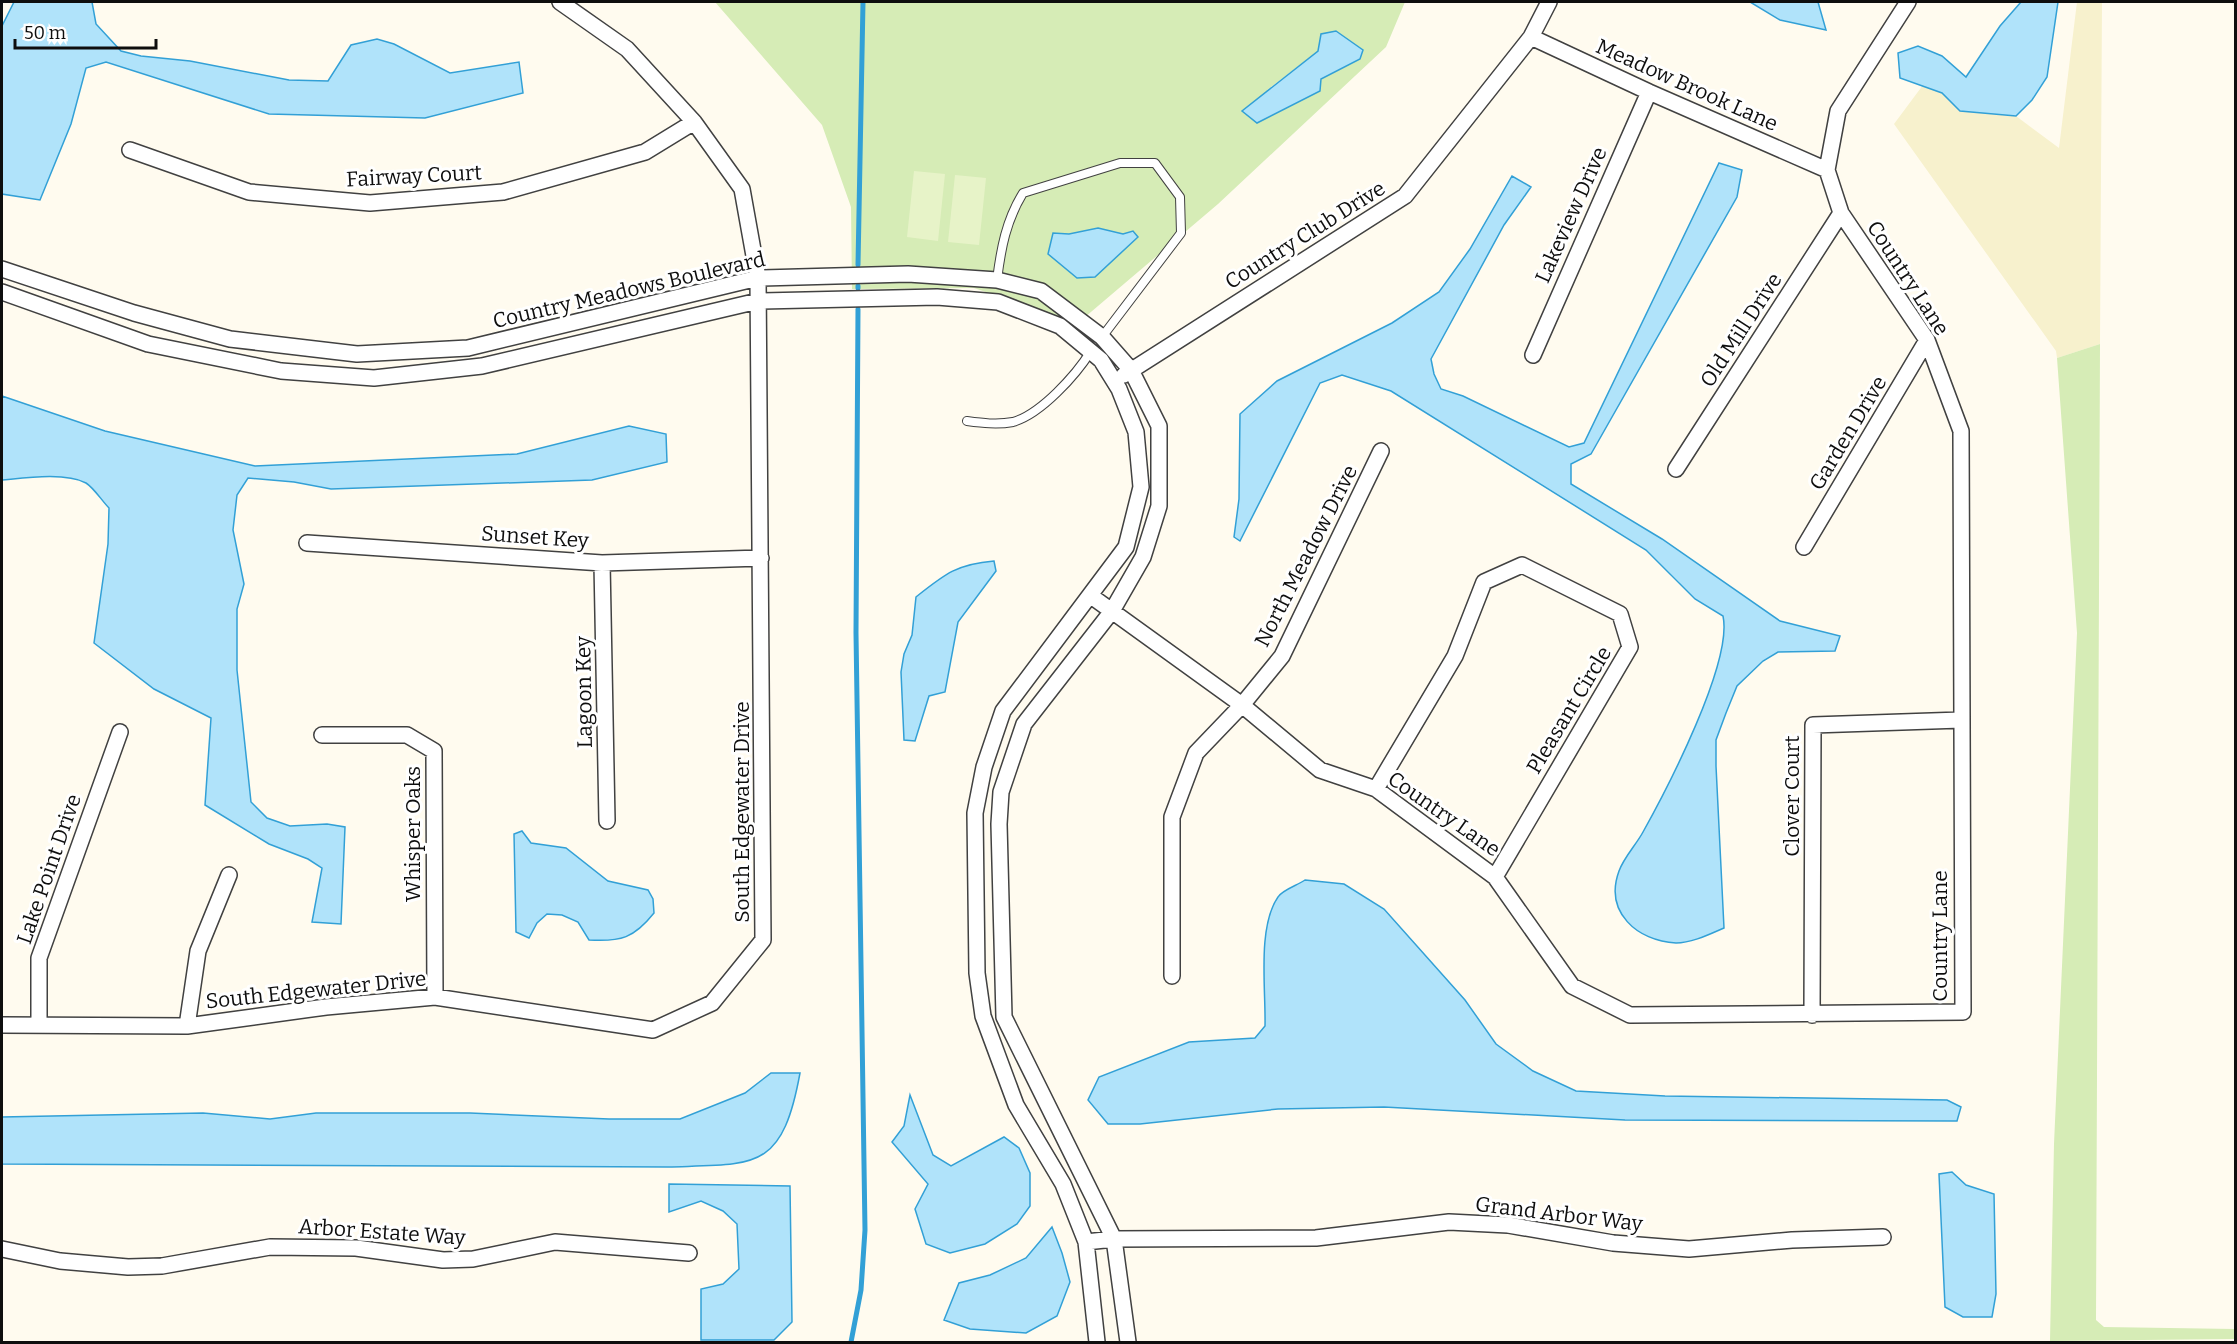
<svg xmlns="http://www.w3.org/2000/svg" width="2237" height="1344" viewBox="0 0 2237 1344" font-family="Bitter,serif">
	<rect width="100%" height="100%" fill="#fffbef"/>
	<path fill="#f7f1cd" d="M2077 2H2102L2100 344 2057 358 2056 351 1894 124 1923 85 1942 93 1960 111 2016 116 2059 148Z"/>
	<path fill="#d6ecb6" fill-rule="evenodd" d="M715 2H1405L1386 47 1218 204 1078 323 974 288 852 289 851 207 822 125ZM1318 51 1360 59 1321 79 1267 90ZM1098 228 1123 234 1048 254 1053 233 1069 234Z
		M2100 344 2096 1320 2104 1327 2235 1329V1339L2050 1341 2054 1144 2077 633 2057 358Z"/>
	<path fill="#e7f3c8" d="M914 171 945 174 938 241 907 237Z
		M955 175 986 178 979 245 948 242Z"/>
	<path fill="#b0e3fa" stroke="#32a0d6" stroke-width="1.5" d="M14 2H92L96 24 121 51 141 56 190 61 289 80 328 81 351 45 377 39 394 44 450 73 519 62 523 93 425 118 269 114 106 62 86 68 71 124 40 200 2 194V26Z
		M1750 2H1818L1826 30 1780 20Z
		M2021 2H2058L2047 77 2032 100 2016 116 1960 111 1942 93 1900 78 1898 53 1918 46 1942 56 1966 77 2000 26Z
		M1336 31 1363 50 1360 59 1321 79 1320 91 1257 123 1242 111 1318 51 1321 34Z
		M1719 163 1742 170 1737 197 1591 454 1571 464V484L1662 539 1780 621 1840 636 1835 651 1778 652 1763 661 1737 686 1726 713 1716 740V766L1724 928C1710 934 1692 943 1676 943 1637 941 1604 912 1619 871 1624 857 1636 845 1643 832 1667 789 1733 662 1723 616L1695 599 1646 550 1391 391 1342 375 1320 383 1240 541 1234 537 1239 499 1240 414 1277 381 1392 323 1439 292 1470 249 1512 176 1531 187 1504 225 1431 359 1434 374 1441 389 1463 396 1569 447 1584 443Z
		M1098 228 1123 234 1133 231 1138 237 1095 277 1077 278 1048 254 1053 233 1069 234Z
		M2 396 105 431 255 466 517 454 629 426 666 434 667 462 592 480 331 489 294 482 248 478 237 495 233 530 244 584 237 609V670L251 802 267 818 290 826 327 824 345 827 341 924 312 922 322 868 308 859 269 844 205 805 211 718 154 689 94 643 108 544 109 508C102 501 94 488 86 483 65 472 24 478 2 480Z
		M994 561 996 571 958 622 945 692 929 696 915 741 904 740 901 672 904 654 912 635 916 597C945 574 957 564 994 561Z
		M522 831 531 843 566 848 608 881 648 890 653 899 654 913C634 938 621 942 589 940L578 922 562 915 547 914 537 923 529 938 516 932 514 834Z
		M1305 880 1344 884 1384 909 1465 1000 1496 1044 1533 1071 1576 1091 1665 1096 1947 1100 1961 1107 1957 1121 1625 1120 1384 1107 1278 1109 1140 1124H1108L1088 1100 1099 1077 1189 1042 1255 1038 1265 1026C1266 990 1257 927 1278 897 1282 890 1298 885 1305 880Z
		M771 1073H800C782 1172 755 1164 668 1167L2 1164V1117L203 1113 270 1119 316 1113H470L609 1119H680L745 1093Z
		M910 1095 933 1155 951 1166 1004 1137 1019 1148 1030 1173V1206L1017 1224 985 1244 950 1253 926 1244 915 1209 928 1184 892 1142 904 1126Z
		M1952 1172 1966 1185 1994 1194 1996 1294 1992 1317H1963L1945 1307 1939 1174Z
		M669 1184 790 1186 792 1322 774 1340H701V1289L723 1284 739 1269 737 1224 723 1211 701 1201 669 1212Z
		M1052 1227 1062 1253 1070 1282 1057 1316 1026 1333 970 1329 944 1320 959 1283 990 1275 1026 1258Z"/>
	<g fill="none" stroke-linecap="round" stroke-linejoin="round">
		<path stroke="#32a0d6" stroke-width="5" d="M858 265 863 2
			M858 286V288
			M851 1342 861 1290 865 1230 856 633 858 309"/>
		<g stroke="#414141" stroke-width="10">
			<path id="service" d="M997 280C1001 248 1006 221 1023 193L1120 163H1155L1180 197 1181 233 1102 337
				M967 421C982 423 997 425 1013 422 1041 414 1076 375 1091 351"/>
		</g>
		<g stroke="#414141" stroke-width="18">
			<path id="minor" d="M1531 37 1649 92 1827 170
				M130 150 249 192 370 203 503 192 645 152 694 122
				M2 269 134 313 230 339 357 354 468 348 758 278 908 274 997 280 1041 291 1102 337 1131 370 1159 426V506L1143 557 1112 611 1024 724 1001 792 999 824 1004 1017 1114 1239 1128 1342
				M2 292 148 344 281 371 374 378 482 366 758 301 937 297 998 302 1060 326 1101 360 1119 389 1136 432 1141 487 1126 547 1003 711 984 767 975 813 977 973 983 1016 1016 1105 1063 1184 1086 1242 1097 1342
				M1533 355 1649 92
				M1124 375 1405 196 1531 37 1549 2
				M1676 469 1841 213
				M307 543 602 563 761 558
				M1804 547 1927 340
				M602 563 607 821
				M1091 596 1242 705 1320 770 1376 789 1495 877 1572 986 1630 1015 1963 1012 1961 431 1927 340 1841 213 1827 170 1838 111 1908 2
				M322 735H407L434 751 435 997
				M1376 789 1455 656 1484 582 1522 565 1620 614 1630 647 1495 877
				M1172 976V817L1196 753 1242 705 1282 656 1381 451
				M1812 1015 1813 725 1961 720
				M2 1025 187 1026 326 1007 435 997 653 1030 712 1003 763 940 758 278 742 189 694 122 627 49 560 2
				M39 1025V958L120 732
				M187 1026 198 951 229 875
				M1086 1242 1114 1239 1316 1238 1449 1222 1508 1225 1613 1243 1689 1249 1792 1240 1883 1237
				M2 1249 60 1261 128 1267 162 1266 270 1247 356 1248 443 1260 473 1259 555 1242 689 1253"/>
		</g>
		<use href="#service" stroke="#fff" stroke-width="8"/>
		<use href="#minor" stroke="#fff" stroke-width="15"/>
	</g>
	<g text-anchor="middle" stroke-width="6" stroke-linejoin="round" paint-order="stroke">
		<g font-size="21" fill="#0e0e0e" stroke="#fff">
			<text transform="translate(1687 85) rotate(24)" y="7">Meadow Brook Lane</text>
			<text transform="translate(414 176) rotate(-3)" y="7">Fairway Court</text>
			<text transform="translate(1571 215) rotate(-66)" y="7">Lakeview Drive</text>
			<text transform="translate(1305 235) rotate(-32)" y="7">Country Club Drive</text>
			<text transform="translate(1908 278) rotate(57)" y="7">Country Lane</text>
			<text transform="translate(629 290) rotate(-13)" y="7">Country Meadows Boulevard</text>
			<text transform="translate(1741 330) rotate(-57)" y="7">Old Mill Drive</text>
			<text transform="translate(1848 433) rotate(-59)" y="7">Garden Drive</text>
			<text transform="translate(535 537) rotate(4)" y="7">Sunset Key</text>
			<text transform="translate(1306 556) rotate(-63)" y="7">North Meadow Drive</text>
			<text transform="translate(584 692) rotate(-91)" y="7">Lagoon Key</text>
			<text transform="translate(1569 710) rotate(-59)" y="7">Pleasant Circle</text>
			<text transform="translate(1792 796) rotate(-90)" y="7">Clover Court</text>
			<text transform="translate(742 812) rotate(-90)" y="7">South Edgewater Drive</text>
			<text transform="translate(1444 814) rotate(35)" y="7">Country Lane</text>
			<text transform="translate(413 834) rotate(-90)" y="7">Whisper Oaks</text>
			<text transform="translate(49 869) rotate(-71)" y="7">Lake Point Drive</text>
			<text transform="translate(1940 936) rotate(-90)" y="7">Country Lane</text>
			<text transform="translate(316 990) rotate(-6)" y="7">South Edgewater Drive</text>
			<text transform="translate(1559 1214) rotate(7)" y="7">Grand Arbor Way</text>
			<text transform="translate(382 1232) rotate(4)" y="7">Arbor Estate Way</text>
		</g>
	</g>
	<rect width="2237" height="1344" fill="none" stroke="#0e0e0e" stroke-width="6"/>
	<path d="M15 39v9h141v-9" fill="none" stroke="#0e0e0e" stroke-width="3"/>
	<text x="24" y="39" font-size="18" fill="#0e0e0e" stroke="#ffffff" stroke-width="4.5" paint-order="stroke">50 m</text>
</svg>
